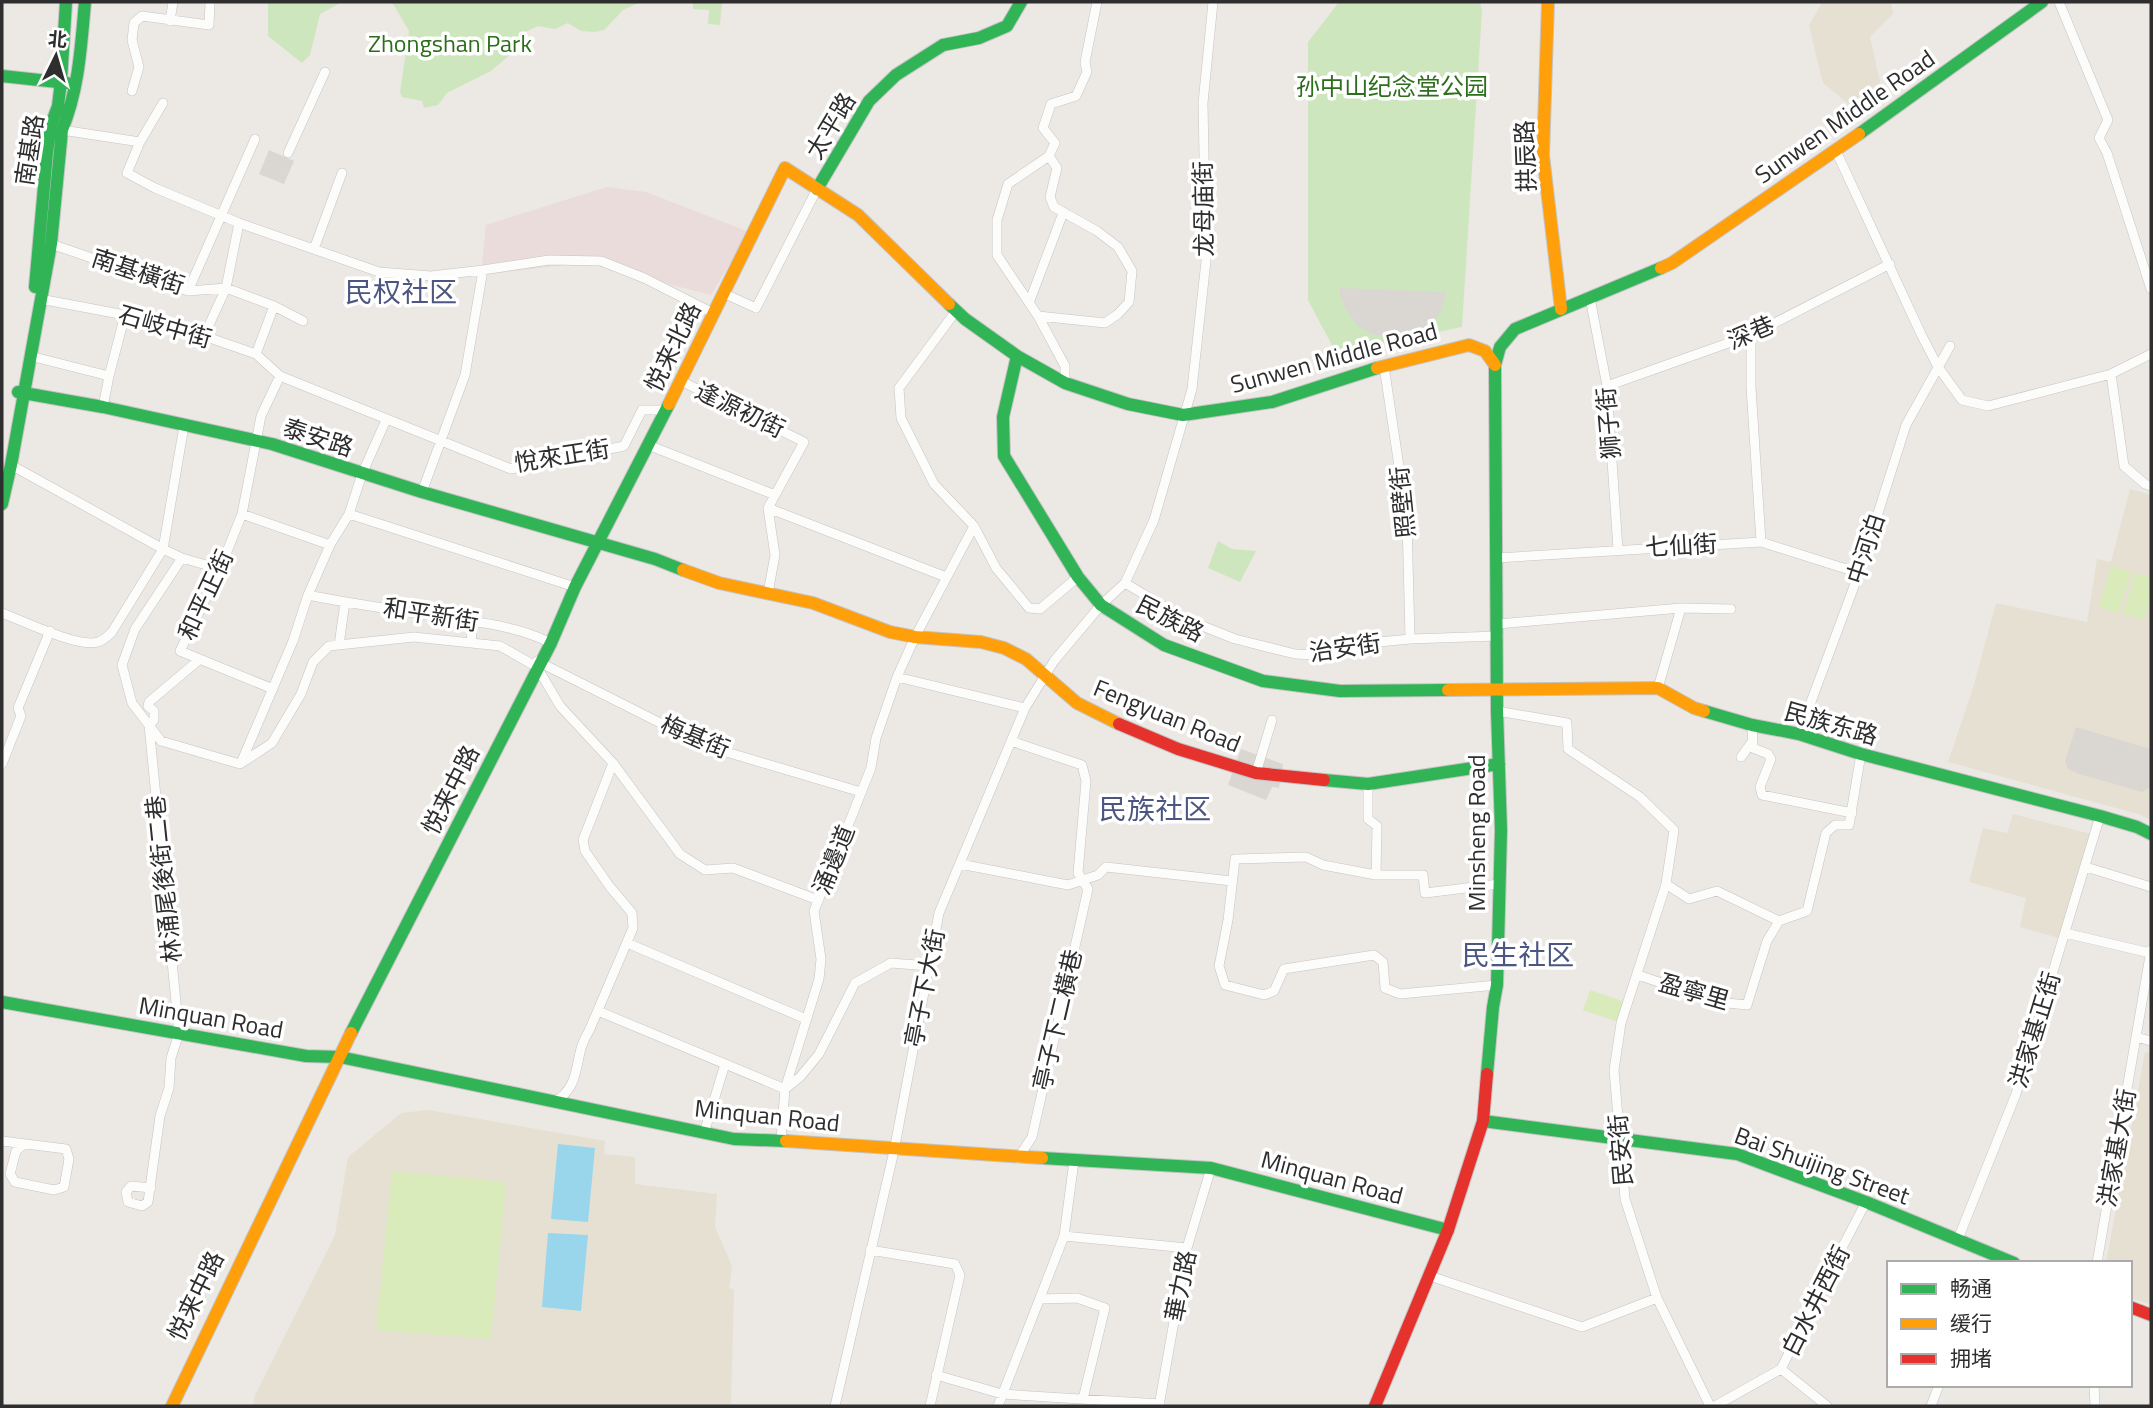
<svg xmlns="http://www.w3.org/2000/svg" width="2153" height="1408" viewBox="0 0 2153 1408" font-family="'Titillium Web','Noto Sans SC',sans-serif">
	<rect width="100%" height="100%" fill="#ece8e4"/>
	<path fill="#e6e0d3" d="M1822 2H1891L1893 14 1870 37 1885 104 1857 111 1823 83 1809 26Z
		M2130 489 2151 495V820L2138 814 1948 762 1973 688 1996 603 2087 622 2097 559 2111 562Z
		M2013 814 2087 833H2090L2059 938 2020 927 2026 898 1969 882 1983 828 2007 833Z
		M2145 1052 2151 1053V1305L2130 1298V1263H2106Z
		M428 1110 605 1141 604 1154 635 1157V1184L717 1194 715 1227 732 1266 729 1288 734 1289 731 1406H253L255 1395 335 1235 348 1157 401 1113Z"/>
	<path fill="#e9dcdb" d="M607 187 646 192 749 232 711 295 598 266 565 265 481 275 486 225Z"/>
	<path fill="#cee6be" d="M268 2H342L320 14 310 55 302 63 268 36Z
		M392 2H641L623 10 604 30 595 32 581 31 568 23 555 29 538 26 521 34 519 47 491 71 447 93 438 105 424 108 422 101 402 97 400 92 409 31Z
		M693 2H722L720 25 708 24 709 10 693 9Z
		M1339 2H1480L1482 10 1462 327 1336 353 1308 300V42Z
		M1218 541 1232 549 1256 551 1240 582 1208 568Z"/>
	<path fill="#d9eabb" d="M2111 566 2131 572 2119 613 2099 607Z
		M2135 573 2151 578V594L2144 620 2123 614Z
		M1590 990 1628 1003 1621 1023 1583 1010Z
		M392 1171 506 1182 491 1339 376 1330Z"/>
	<path fill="#dad6d2" d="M269 150 294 161 284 184 259 174Z
		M1340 288 1446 292 1442 309 1431 326 1416 336 1395 339 1372 334 1358 326 1345 308 1340 295Z
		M2076 727 2151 749V785L2149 788 2142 792 2076 773 2068 769 2065 761Z
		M1241 749 1283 764 1279 788 1272 787 1266 800 1228 785Z"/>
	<path fill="#99d6ec" d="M558 1144 595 1148 588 1222 551 1219Z
		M548 1233 588 1235 581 1311 542 1307Z"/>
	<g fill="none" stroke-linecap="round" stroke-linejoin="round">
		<g stroke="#c5c4c5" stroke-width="10">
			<path id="street" d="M2059 2 2108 120 2099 138 2107 153 2151 289
				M170 21 173 2
				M132 91 139 67 132 40 134 23 142 16 209 25 210 2
				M163 103 140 142 127 173 155 188 239 223 379 272 431 276 483 270 549 260 601 261 644 278 713 313
				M62 130 140 142
				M1836 151 1921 334 1938 367 1962 400 1988 406 2111 374 2151 354
				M288 153 325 72
				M51 244 188 291 226 288 274 306 303 321
				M314 249 342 173
				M188 291 255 139
				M723 293 756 308 817 189
				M1590 298 1607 386 1618 550
				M40 299 125 315 204 336 256 354 280 376 511 469 624 446 642 410H666
				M1029 303 1063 213
				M956 311 899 388 901 418 934 484 974 526 996 568 1029 608 1040 609 1078 577
				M1038 316 1105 323 1118 314 1129 302 1130 292 1132 271 1118 247 1097 231 1054 207 1050 197 1057 168 1049 156
				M1751 335V387L1761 542
				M204 336 226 288 239 223
				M256 354 274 306
				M30 356 109 376
				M1384 366 1407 520 1410 639
				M2111 374 2124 466 2145 484 2151 486
				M681 381 804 442 768 508 775 555 768 593
				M1065 383V366L1038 316 997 255V220L1008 184 1049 156 1055 143 1043 128 1051 104 1076 96 1087 72 1085 62 1097 2
				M1607 386 1751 335 1890 264
				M103 407 109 376 125 315
				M648 445 775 495
				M11 465 163 549 182 558 220 569
				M422 492 465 375 483 270
				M768 508 946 577
				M242 514 330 545
				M349 514 575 587
				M182 558 135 629 122 665 132 703 161 741 240 764 272 743 301 694 313 662 329 646 414 637 500 646 537 667 560 706 613 763 680 854 705 870 733 868 818 900
				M1497 558 1761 542 1859 573
				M1125 583 1185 619 1235 639 1295 654 1318 655 1379 642 1410 639 1498 636
				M308 595C352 604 397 610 441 617 478 622 518 626 551 643
				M2 613C23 621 78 648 98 642 104 640 108 636 112 632L163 549 184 426
				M1498 624 1681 608 1731 609
				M471 643 473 621
				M339 645 345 602
				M537 661 706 746 861 792
				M897 677 1025 708
				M1658 688 1681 608
				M273 689 180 651 220 569 242 514 261 416 280 376
				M1497 711 1567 723 1568 749 1640 797 1674 830 1666 884 1621 1023 1614 1070 1625 1199 1657 1298 1710 1406
				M1752 725 1753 748 1768 754 1771 759 1760 787 1762 795 1852 813
				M1799 734 1859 573 1906 425 1950 346
				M1011 741 1082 765 1086 781 1078 873 1088 889 1032 1137 1018 1158
				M1741 757 1752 742
				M241 763 293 641 308 595 330 545 349 514 362 474 386 420
				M2 764 21 716 18 708 50 631
				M1256 773 1272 720
				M1368 784V819L1377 826 1376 875
				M960 864 1068 885 1098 875 1106 867 1232 881
				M2086 867 2151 887
				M1666 884 1689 899 1717 891 1779 921
				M2065 933 2150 953
				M627 943 806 1019
				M1638 975 1717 1002 1747 1005 1767 941 1779 921 1807 911 1826 833 1835 825H1849L1861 754
				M1497 985 1400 994 1385 988 1383 962 1374 955 1284 969 1274 991 1264 995 1225 985 1219 966 1228 920 1235 859 1306 857 1323 865 1376 875H1423L1425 893 1499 884
				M598 1011 785 1089 800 1077 819 1054 855 983 891 963 929 966
				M2136 1037 2151 1041
				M554 1102C584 1085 572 1056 589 1031L633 928 632 913 610 887 585 851 583 840 613 763
				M704 1133 725 1064
				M781 1140 785 1089 819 979 821 959 814 911 871 768 876 738 897 677 915 637 974 526
				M2 1141 66 1149 69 1159 64 1187 54 1190 15 1182 10 1174 16 1151 24 1144
				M151 1188 131 1186 126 1192 128 1202 142 1206 148 1202 160 1116 169 1088 171 1058 179 1033 149 725 154 720V711L148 706 149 702 200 659
				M1064 1236 1187 1248
				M1958 1239 2016 1094 2100 816
				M870 1250 955 1264 960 1275 930 1406
				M2097 1263 2151 950
				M1430 1276 1582 1327 1657 1298
				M1040 1299 1077 1298 1105 1308 1083 1399
				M1781 1369 1827 1406
				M936 1375 1002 1394 1160 1404
				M2094 1385 2095 1406
				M835 1406 894 1151 939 913 1025 708 1054 661 1101 605 1125 583 1154 520 1192 389 1206 261 1203 103 1213 2
				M998 1406 1064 1236 1074 1161
				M1159 1406 1187 1248 1211 1168
				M1715 1406 1781 1369 1822 1286 1866 1202
				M1931 1406 1939 1385"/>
		</g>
		<g stroke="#c5c4c5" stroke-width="14">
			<path id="fast" d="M2 76 67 83
				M1859 134 2042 2
				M817 189 869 101 896 75 943 45 979 38 1007 26 1021 2
				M35 287 47 153 51 125 58 106 61 81 66 2
				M949 304 965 319 1017 356 1065 383 1128 404 1183 415 1272 402 1377 368
				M1017 356 1003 417 1004 456 1078 577 1101 605 1164 645 1263 681 1340 691 1448 690
				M18 392 103 407 272 444 422 492 655 559 683 570
				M2 504 11 465 51 244 62 130C79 89 81 46 85 2
				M1704 711 1752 725 1799 734 1861 754 2100 816 2137 827 2151 834
				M1324 780 1368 784 1499 764
				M2 1002 306 1056 340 1057 734 1139 786 1141
				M351 1033 551 643 575 587 669 404
				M1487 1074 1493 1007 1497 985 1501 830 1497 711 1495 365 1500 347 1515 329 1661 268
				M1483 1121 1737 1154 1866 1202 2014 1263
				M1042 1158 1211 1168 1448 1230"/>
		</g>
		<g stroke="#c5c4c5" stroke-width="14">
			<path id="slow" d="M1548 2 1543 155 1561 309
				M1661 268 1672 263 1859 134
				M1377 368 1469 345 1485 351 1495 365
				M669 404 785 168 858 215 949 304
				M683 570 719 583 813 603 890 632 915 637 981 642 1004 648 1026 659 1077 703 1119 724
				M1448 690 1658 688 1694 708 1704 711
				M786 1141 1042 1158
				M172 1406 351 1033"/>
		</g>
		<g stroke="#c5c4c5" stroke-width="14">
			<path id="jam" d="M1119 724 1178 749 1256 773 1324 780
				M2130 1307 2151 1315
				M1375 1406 1448 1230 1483 1121 1487 1074"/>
		</g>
		<use href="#street" stroke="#fcfcfb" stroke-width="9"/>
		<use href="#fast" stroke="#30b455" stroke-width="12"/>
		<use href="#slow" stroke="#ff9f0a" stroke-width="12"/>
		<use href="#jam" stroke="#e5322d" stroke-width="12"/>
	</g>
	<g text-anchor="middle" stroke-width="7" stroke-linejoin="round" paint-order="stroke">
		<g font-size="24" fill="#2c6e1b" stroke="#fff">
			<text x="450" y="52">Zhongshan Park</text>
			<text x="1392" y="95">孙中山纪念堂公园</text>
		</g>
		<g font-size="24" fill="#2e2e2e" stroke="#fff">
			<text transform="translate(1845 117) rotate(-35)" y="8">Sunwen Middle Road</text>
			<text transform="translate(831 126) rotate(-59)" y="8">太平路</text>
			<text transform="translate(30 150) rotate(-81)" y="8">南基路</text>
			<text transform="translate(1526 156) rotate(-92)" y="8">拱辰路</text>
			<text transform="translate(1204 209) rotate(-91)" y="8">龙母庙街</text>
			<text transform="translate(138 272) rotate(18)" y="8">南基橫街</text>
			<text transform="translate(165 327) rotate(16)" y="8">石岐中街</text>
			<text transform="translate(1751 333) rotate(-23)" y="8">深巷</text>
			<text transform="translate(673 347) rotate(-64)" y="8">悦来北路</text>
			<text transform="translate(1334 358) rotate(-15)" y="8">Sunwen Middle Road</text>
			<text transform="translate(740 410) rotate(26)" y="8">逢源初街</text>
			<text transform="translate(1609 423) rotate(-95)" y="8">狮子街</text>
			<text transform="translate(318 438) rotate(18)" y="8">泰安路</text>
			<text transform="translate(562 456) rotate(-9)" y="8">悅來正街</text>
			<text transform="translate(1403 502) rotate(-96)" y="8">照壁街</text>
			<text transform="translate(1681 546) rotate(-3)" y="8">七仙街</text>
			<text transform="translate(1866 549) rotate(-72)" y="8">中河泊</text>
			<text transform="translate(206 595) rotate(-65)" y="8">和平正街</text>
			<text transform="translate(431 615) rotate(9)" y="8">和平新街</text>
			<text transform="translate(1170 619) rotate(27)" y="8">民族路</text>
			<text transform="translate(1345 648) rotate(-8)" y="8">治安街</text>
			<text transform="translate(1167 716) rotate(22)" y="8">Fengyuan Road</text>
			<text transform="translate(1831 724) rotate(16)" y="8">民族东路</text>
			<text transform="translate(695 737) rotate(23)" y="8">梅基街</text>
			<text transform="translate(451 790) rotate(-63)" y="8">悦来中路</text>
			<text transform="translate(1477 833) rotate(-90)" y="8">Minsheng Road</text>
			<text transform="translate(834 860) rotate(-68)" y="8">涌邊道</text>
			<text transform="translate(164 879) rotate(-96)" y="8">林涌尾後街二巷</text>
			<text transform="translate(925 988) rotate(-79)" y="8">亭子下大街</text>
			<text transform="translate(1694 992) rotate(16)" y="8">盈寧里</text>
			<text transform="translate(211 1018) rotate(10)" y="8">Minquan Road</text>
			<text transform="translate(1058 1020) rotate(-77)" y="8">亭子下二橫巷</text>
			<text transform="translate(2035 1030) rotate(-73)" y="8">洪家基正街</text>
			<text transform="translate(767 1116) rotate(6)" y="8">Minquan Road</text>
			<text transform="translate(2117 1148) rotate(-80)" y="8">洪家基大街</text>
			<text transform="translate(1621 1150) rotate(-95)" y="8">民安街</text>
			<text transform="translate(1822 1166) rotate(20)" y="8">Bai Shuijing Street</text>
			<text transform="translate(1332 1178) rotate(15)" y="8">Minquan Road</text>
			<text transform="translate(1181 1286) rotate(-79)" y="8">華力路</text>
			<text transform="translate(196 1296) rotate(-64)" y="8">悦来中路</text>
			<text transform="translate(1816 1301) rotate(-63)" y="8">白水井西街</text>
		</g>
		<g font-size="28" fill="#4d5680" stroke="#fff">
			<text x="401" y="302">民权社区</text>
			<text x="1155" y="819">民族社区</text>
			<text x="1518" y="965">民生社区</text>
		</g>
	</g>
	<rect width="2153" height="1408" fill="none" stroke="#2e2e2e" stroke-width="7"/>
	<rect x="1887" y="1261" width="245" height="126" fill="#ffffff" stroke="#ababab" stroke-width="2"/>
	<rect x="1901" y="1284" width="35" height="10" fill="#30b455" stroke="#ababab" stroke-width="2"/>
	<text x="1950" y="1296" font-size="21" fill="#2e2e2e">畅通</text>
	<rect x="1901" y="1319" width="35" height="10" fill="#ff9f0a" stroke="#ababab" stroke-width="2"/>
	<text x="1950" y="1331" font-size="21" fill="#2e2e2e">缓行</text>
	<rect x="1901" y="1354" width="35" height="10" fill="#e5322d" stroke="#ababab" stroke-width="2"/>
	<text x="1950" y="1366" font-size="21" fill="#2e2e2e">拥堵</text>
	<g transform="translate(56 56) rotate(5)" stroke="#ffffff" stroke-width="5" paint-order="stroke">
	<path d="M0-5L12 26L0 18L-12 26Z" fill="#2e2e2e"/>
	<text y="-10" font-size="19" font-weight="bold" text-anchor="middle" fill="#2e2e2e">北</text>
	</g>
</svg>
